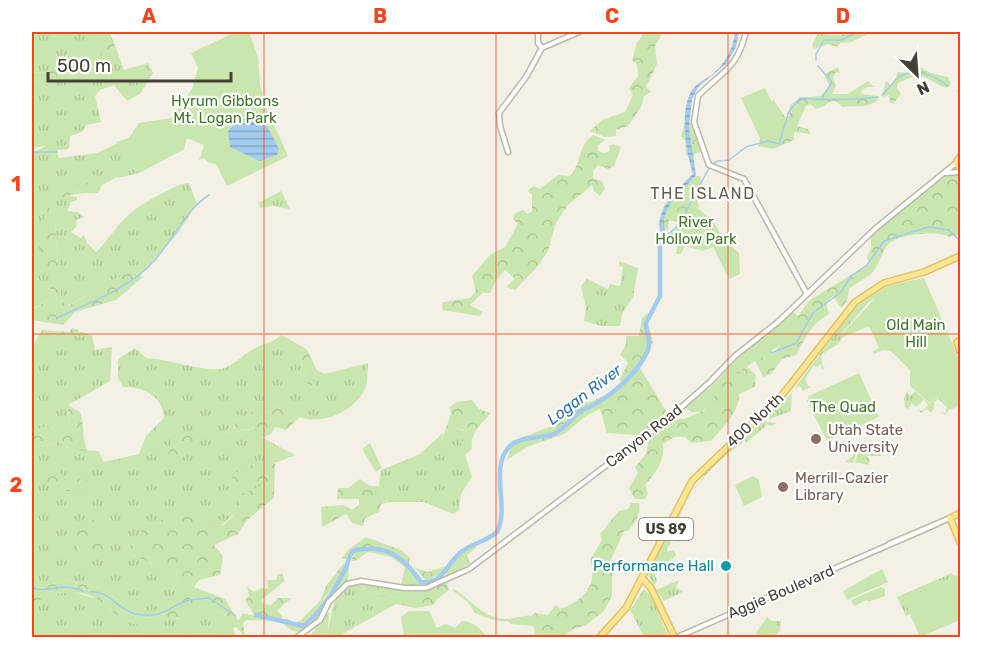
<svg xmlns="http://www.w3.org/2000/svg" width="992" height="669" viewBox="0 0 992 669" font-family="Rubik,sans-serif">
	<defs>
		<pattern id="grass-tufts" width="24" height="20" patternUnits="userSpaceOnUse" patternTransform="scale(1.5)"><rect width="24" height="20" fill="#cae6af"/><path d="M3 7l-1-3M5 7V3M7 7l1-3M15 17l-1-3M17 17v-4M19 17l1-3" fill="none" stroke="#afc697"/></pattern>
		<pattern id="forest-crowns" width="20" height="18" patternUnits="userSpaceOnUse" patternTransform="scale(1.5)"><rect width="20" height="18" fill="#cae6af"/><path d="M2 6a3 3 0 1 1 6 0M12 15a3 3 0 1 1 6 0" fill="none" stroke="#afc697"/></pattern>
		<pattern id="water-rules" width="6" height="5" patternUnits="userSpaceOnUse" patternTransform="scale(1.5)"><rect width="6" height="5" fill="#a3cbef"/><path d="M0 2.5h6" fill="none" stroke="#87a6c2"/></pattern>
	</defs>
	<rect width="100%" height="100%" fill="#f3f0e6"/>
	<path fill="url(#grass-tufts)" d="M32 32H109L113 41 104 46 111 50 115 45 124 70 148 63 153 73 140 94 127 101 114 85 100 90 95 96 101 122 86 125 82 132 70 136 69 149 57 150 59 158 97 153 129 138 139 123 171 119 176 111 184 149 139 173 118 178 115 170C100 182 80 182 65 196L77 197V200L71 202 67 211 78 212 84 217 76 220 77 226 71 232 81 238 84 235 87 243 96 252C104 245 107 239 114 231 127 213 144 202 163 193 173 188 177 184 189 183L197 204 178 233 140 275 133 272 67 306 61 301 55 219 50 299 33 309 32 153 46 146 32 148V81L42 82 43 91 49 72 32 73Z
		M281 191 290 209 273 206 260 208 258 203Z
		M619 261 638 268 633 297 622 314 620 326H601L584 321 586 308 581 286 587 279 608 289 610 284 620 286 623 267 619 266Z
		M904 282 869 302 841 334 843 337 838 344 821 355 822 364 825 368 822 369 821 364 816 367 814 365 805 379 808 386 811 387 803 391 800 386 794 389 855 307 884 287Z
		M81 332 92 335 95 350 112 347 110 381 68 405 69 431 61 436 48 426 32 431V348L36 340 40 344C54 339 67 336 81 332Z
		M281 335 303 347 299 354 308 385 315 386 312 377 317 370 325 374 368 363C367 370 368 380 366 386 358 410 323 426 300 417L292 402 278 406 268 413 261 407C249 416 232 421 224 434L256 428 263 438 295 455 275 463 273 462 259 481 264 485 220 527 213 530 203 518 138 542 122 551 176 572 179 585 161 617C129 619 127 616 108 590L66 580 42 587 32 571V448L58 442 73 450 98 451 104 462 139 454 146 436 164 418C163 396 143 386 123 387L118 378V359L135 348 146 358C166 358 209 374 225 368 236 363 246 353 257 347 267 342 271 344 281 335Z
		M911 389 907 392 910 396 915 391 930 404 936 397 954 407 960 404V406L949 410 945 415 942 412 945 413 947 407 938 399 934 402V409L931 412 926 409 921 413 918 409 922 411 928 405 924 400 916 407 912 403 908 409 905 407C904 399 903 393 911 389Z
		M792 393 791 411 770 419 769 413Z
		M764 421 776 423 773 426 767 425 746 443 745 440C739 446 730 452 723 458 705 474 686 496 679 519L682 526 679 530 688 537 673 531 687 540 676 542 673 536 670 538 671 544 667 548V552L674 550 676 555C672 561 661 564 657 569L662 570 654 573 657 581 654 586 648 574C678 515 704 456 764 421Z
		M456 428 464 431 461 442 472 477 461 494 459 510 453 514 424 502H389L379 486 381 470 420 454 443 433 442 440Z
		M877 442 881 456H871V452L869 456 864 454 870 460 868 465 855 462 858 453 863 454 857 450 853 463 844 462 853 456 856 449Z
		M952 573 953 575 960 578V583L957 575 905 600 910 614 906 616 897 597Z
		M679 580 676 588 684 591 664 601 656 590Z
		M354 584H362L365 591 400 598 415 608 396 604 337 637 320 638 328 631C333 612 330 594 354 584Z
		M644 589 652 597 668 636 644 637 630 610Z
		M70 591 101 600 112 612 134 624 180 618 184 612 209 605 230 618 229 629 232 637H32V604L41 598Z
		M767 617 772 621H781L780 631 773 637H758L756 633Z"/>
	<path fill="url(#forest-crowns)" d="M645 32H663L655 46 657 64 646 87 651 92 644 96 641 107 628 126 616 130V136L605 137 590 131 602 120 625 112 633 95 629 88 638 76 637 65 632 60 637 43Z
		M818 32C832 40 851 31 868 32V34L851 42 840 43 838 47 828 44 814 49 812 46Z
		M92 39H97L104 46 113 41 115 45 111 50 105 49 100 56 86 61 83 56 91 50Z
		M912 63 931 73 948 77 951 85 946 88C922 78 926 70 898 83L897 88 901 94 893 104 890 102 889 95 882 97 886 80 890 85 894 83 898 72 911 73Z
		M838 67 840 73 836 72 833 78 836 86 832 94H848L868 81 874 87H867L861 91 862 94 877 96 878 100C867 109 856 105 842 107L836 101 828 102 825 106 816 109 810 104 806 106 797 126 808 129 811 134 794 132V140L773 149 758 146 773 99 785 117 789 116 790 105 800 98 820 96 830 86 825 77 826 73Z
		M53 68 59 78 54 84 46 83V90L43 91 42 82 32 81V73L49 72Z
		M685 123 691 124 701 152 696 153 693 158H689L686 154 685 141 681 136Z
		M593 135 605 140 598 145V151L604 153 610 151 609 146 613 144 621 147 614 166 608 169 598 165 593 171V178L602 181 605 189 600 196 594 191 592 185 568 205 556 223 548 251 538 266 515 290 506 287 515 279 505 270 497 279 490 293H482L470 305 483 312 480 316 442 310 443 302 470 298 476 291 472 276 491 254 505 247 518 224 513 219 515 213 523 210 527 214 532 211V194L527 191 534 186 540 189 558 175 570 176C582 164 576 148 593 135Z
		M115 169 118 176 102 185 98 193C87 193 69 193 59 200L61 184C81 185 100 182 115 169Z
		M952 173 960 174V234L950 237C937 230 896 234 887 246 881 254 879 265 873 272 867 278 857 283 849 289L847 301 841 308 833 296 826 302 829 314C812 323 805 338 796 355L782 359 771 374 763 377 754 358 770 347 774 354 783 340 793 331 798 316 810 300 869 264 867 257 871 248V236L945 176Z
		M694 176H700L703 185 697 199 699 206 688 223 676 226 677 222 669 220 668 230 658 225 664 205Z
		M46 202 55 218 61 301 68 306 87 296 92 287 133 272 143 277 116 300 75 312 63 325 32 320V308L34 309 50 299 51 273 38 255Z
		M647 313C647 325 652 333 653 344L648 346 638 365 668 414 639 435 607 433 600 409 589 414 564 434 527 447 507 460 512 441 555 425V416L565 411 575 410 580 401 591 402 605 395 603 402 625 383 619 380 628 363 620 354 626 345V336H639L642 318Z
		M72 328 79 330 78 333 40 344 36 340 42 330 69 332Z
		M303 347 307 350 317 370 312 377 315 386 308 385 299 354Z
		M745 365 756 375 755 387 739 394C740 411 722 429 711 441L691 443 685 437H674L663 444C665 461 656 472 645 485L648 493 645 499H635L629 488 638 473 635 467 646 454 649 438 673 418 684 419 705 410 721 379Z
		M472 400 479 409 491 413C482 423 469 434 472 448L464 456 461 442 464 430 456 428 447 440H442L451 413 450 407 456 402Z
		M293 401 300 417 286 430 275 427 270 435 262 437 255 428 224 434C233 421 248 416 261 407L268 413 278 406Z
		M68 405 80 412C85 426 81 437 88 451L73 450 58 442 32 448V431L48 426 61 435 69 431Z
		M206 430 184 457 168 455 171 443 183 436Z
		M259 461 275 463 274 498 247 520 238 534 214 545 223 556 220 575 199 580 194 587 225 599 238 621 243 613 255 616 245 600 249 596 247 587 254 592 262 588 268 589 267 580H276L278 574H282L285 581 261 600 263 604 271 605 278 598H292L277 610 283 617 279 621 246 620 243 624 245 637 236 627 233 628 236 637H232L228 630 230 618 209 605 185 612 180 618C165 618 149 628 134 624 122 622 111 610 103 603 83 586 52 592 32 604V571L42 587 66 580 108 590C127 616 129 619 161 617L179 585 176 572 121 551 138 542 143 527 186 510 202 517 212 513 213 530C229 525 239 510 242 494L263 485 259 481 230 487 233 474Z
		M51 463 63 476 86 479 91 490 67 491 33 475Z
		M360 479 370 486H379L389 502 381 504 379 512 365 518 363 526 352 523 346 514 322 527 321 507 343 505 352 510 359 505V499H337L338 488H348Z
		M631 503H639C641 514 636 522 628 531H624L609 564 612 569V596L604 611 585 626 575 628 562 637H535L534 626 511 624 508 621C495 622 484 617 474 612 470 602 462 597 453 591L454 589C472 600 484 620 508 619 517 618 523 615 532 616L534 613 548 615 556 604 560 609C583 601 599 584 590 560L602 540 600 534C607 527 612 518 619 511L628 509Z
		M85 517 100 523C105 540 107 547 95 560L77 551 75 531Z
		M366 537 401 550 410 558 409 563 405 561 421 586 401 585 405 567 391 557 368 552 355 561H351L355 552 369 549V547C358 547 352 546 347 559H341L349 549Z
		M473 546 477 547 467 555 470 564C459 568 448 578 434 583L446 575V571L426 581 414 567 427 572C434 570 448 566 453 562 460 556 465 551 473 546Z
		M344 563 346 564C341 581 325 593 319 609L345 575 349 564 348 580C328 593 309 654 283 623L286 618 294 623 300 621 320 601 326 586Z
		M447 583 449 590 436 600 434 605 415 608 400 598 365 591 362 584C400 583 405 599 447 583Z
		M329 612 328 632 320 637H309Z"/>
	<path fill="#cae6af" d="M236 32H249L258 57 260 84 266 107 288 156 227 186 216 164 209 163 204 158 199 160 204 145 187 138 184 149 139 173 116 142 129 138 139 123 171 118 192 89 198 68 191 53Z
		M765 88 788 136 764 147 741 98Z
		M694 205 713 221 724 239 739 253 740 274 729 279 713 247 703 251 685 246 681 254H676L677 246 665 239Z
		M924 278 960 361V404L954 407 936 397 930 403 910 386V370L891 351 883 350 874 354 873 351 879 348 870 328 867 327 843 337 841 335 877 296 904 282Z
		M793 312 798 316 794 332 789 339 723 382 710 405 701 412H692L685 408 713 385 740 356Z
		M859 373 879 417 827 441 807 401 809 396Z
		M370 443 382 468 376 472 362 449Z
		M753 476 759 480 762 497 744 506 735 485Z
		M882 569 888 582 847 600 843 591Z
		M957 575 960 583V620L920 637 904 600Z
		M881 587 885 589V596L868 602 867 600 854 606 851 600Z
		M409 611H429L437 628 446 624 455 628 462 621C474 622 480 628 487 637H404L401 617Z"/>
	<path fill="url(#water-rules)" d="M735 32H739L736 47 726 64 698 87 692 99 689 128 696 175C683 191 658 209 665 231H660C656 208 678 189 693 174 686 152 679 111 692 90 696 84 704 80 710 76 725 65 733 49 735 32Z
		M238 119H252L267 126 279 149 277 155 260 161 230 147 228 131Z"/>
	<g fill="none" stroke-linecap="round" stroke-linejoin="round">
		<path stroke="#a3cbef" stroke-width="1.5" d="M816 60V54L824 40H842L856 32
			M818 66 832 82 822 98
			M958 91 960 93
			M882 95C888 90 893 81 899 77 915 67 934 75 948 86
			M32 152H57
			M712 164 718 161 729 160 746 147 768 141 779 144 789 111 800 98C827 101 851 100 878 97
			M664 237 678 226 709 168
			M57 318C88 303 130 288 153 262 173 241 185 210 209 195
			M771 353 796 343 813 313 841 292 851 276 867 265 884 241 928 227 949 230 960 241
			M32 584 35 589C55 592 60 582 83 591
			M90 592C108 589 119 611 136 614 160 618 163 612 181 603 189 599 200 599 209 598L236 616"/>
		<path stroke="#a3cbef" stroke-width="4.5" d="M256 615 303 626C320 614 335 589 345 570 348 565 348 557 352 553 355 548 360 550 365 549 391 546 407 562 421 582 445 585 447 560 464 550 474 543 487 541 497 532 510 507 489 469 509 447 519 436 539 439 553 434 563 430 569 421 577 414 583 408 591 407 597 403 617 391 639 371 648 350 652 339 645 333 646 323L660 296V242L664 237 662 227"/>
		<g stroke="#beb8a9" stroke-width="7">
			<path id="minor" d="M538 32V43L542 48
				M746 32C736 71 723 70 698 96L694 122 709 165 744 179 807 294
				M508 152 500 126 499 113 526 77 542 48 579 32
				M945 173 960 172
				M889 544 950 518
				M296 638 320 620 329 602 347 584 361 581 405 588H426L469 569 669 418 710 382 735 356 778 322 876 228 956 163
				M675 638 937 524"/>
		</g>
		<g stroke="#e1c365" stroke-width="8">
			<path id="major" d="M960 157 956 163 960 168
				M960 340 957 342 960 351
				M960 513 950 518 960 542
				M642 578 651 588 675 638
				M599 638 626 608 692 481 783 394 855 302 884 283 924 272 960 256"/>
		</g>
		<use href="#minor" stroke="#fff" stroke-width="4"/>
		<use href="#major" stroke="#fce595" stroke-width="5"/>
	</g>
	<path fill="none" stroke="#f6471a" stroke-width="1.5" stroke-opacity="0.55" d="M264 32V638M496 32V638M728 32V638M32 334H960"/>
	<g fill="#8d6e63" stroke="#fff" stroke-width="2">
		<circle cx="816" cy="439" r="6"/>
		<circle cx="783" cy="487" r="6"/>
	</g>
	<circle fill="#0f9aa8" stroke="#fff" stroke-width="2" cx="726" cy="566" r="6"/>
	<g text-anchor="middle" stroke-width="4.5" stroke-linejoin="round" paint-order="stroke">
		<rect fill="#fff" stroke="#7d7972" stroke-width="1.5" x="639" y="518" width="54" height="22" rx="4.5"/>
		<g font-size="14" font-weight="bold" fill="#454035">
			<text x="666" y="534">US 89</text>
		</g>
		<g font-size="15" fill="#42762a" stroke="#fff">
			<text x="225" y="106">Hyrum Gibbons<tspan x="225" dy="17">Mt. Logan Park</tspan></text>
			<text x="696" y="227">River<tspan x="696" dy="17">Hollow Park</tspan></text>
			<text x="916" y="330">Old Main<tspan x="916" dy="17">Hill</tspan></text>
			<text x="843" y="412">The Quad</text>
		</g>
		<g font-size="15" fill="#454035" stroke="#fff">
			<text transform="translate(755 420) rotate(-43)" y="5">400 North</text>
			<text transform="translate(644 436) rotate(-38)" y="5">Canyon Road</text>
			<text transform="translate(781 592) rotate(-23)" y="5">Aggie Boulevard</text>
		</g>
		<g font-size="15" fill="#785e54" stroke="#fff" text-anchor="start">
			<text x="828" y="435">Utah State<tspan x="828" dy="17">University</tspan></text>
			<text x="795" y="483">Merrill-Cazier<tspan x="795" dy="17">Library</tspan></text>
		</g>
		<g font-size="15" fill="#0d838f" stroke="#fff" text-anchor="end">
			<text x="714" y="571">Performance Hall</text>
		</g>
		<g font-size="16" letter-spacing="1.5" fill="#685e4d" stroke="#fff">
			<text x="703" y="199">THE ISLAND</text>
		</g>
		<g font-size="16" font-style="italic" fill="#3172af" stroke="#fff">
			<text transform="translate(584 394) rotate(-37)" y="6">Logan River</text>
		</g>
	</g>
	<rect width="992" height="669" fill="none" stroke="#ffffff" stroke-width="66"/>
	<g transform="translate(917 75) rotate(155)" stroke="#ffffff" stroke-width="4.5" paint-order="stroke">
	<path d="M0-4.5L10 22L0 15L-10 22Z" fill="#454035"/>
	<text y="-9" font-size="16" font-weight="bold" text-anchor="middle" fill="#454035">N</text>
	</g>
	<path d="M48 72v9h183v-9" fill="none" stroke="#454035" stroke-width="3"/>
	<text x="57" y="72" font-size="18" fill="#454035" stroke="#ffffff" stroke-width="4.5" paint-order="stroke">500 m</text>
	<rect x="33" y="33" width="926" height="603" fill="none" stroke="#f6471a" stroke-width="2"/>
	<g font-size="20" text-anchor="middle" font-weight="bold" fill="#f6471a">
		<text x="149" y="23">A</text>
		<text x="380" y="23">B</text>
		<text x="612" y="23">C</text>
		<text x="843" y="23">D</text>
		<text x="16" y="191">1</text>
		<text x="16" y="492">2</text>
	</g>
</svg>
